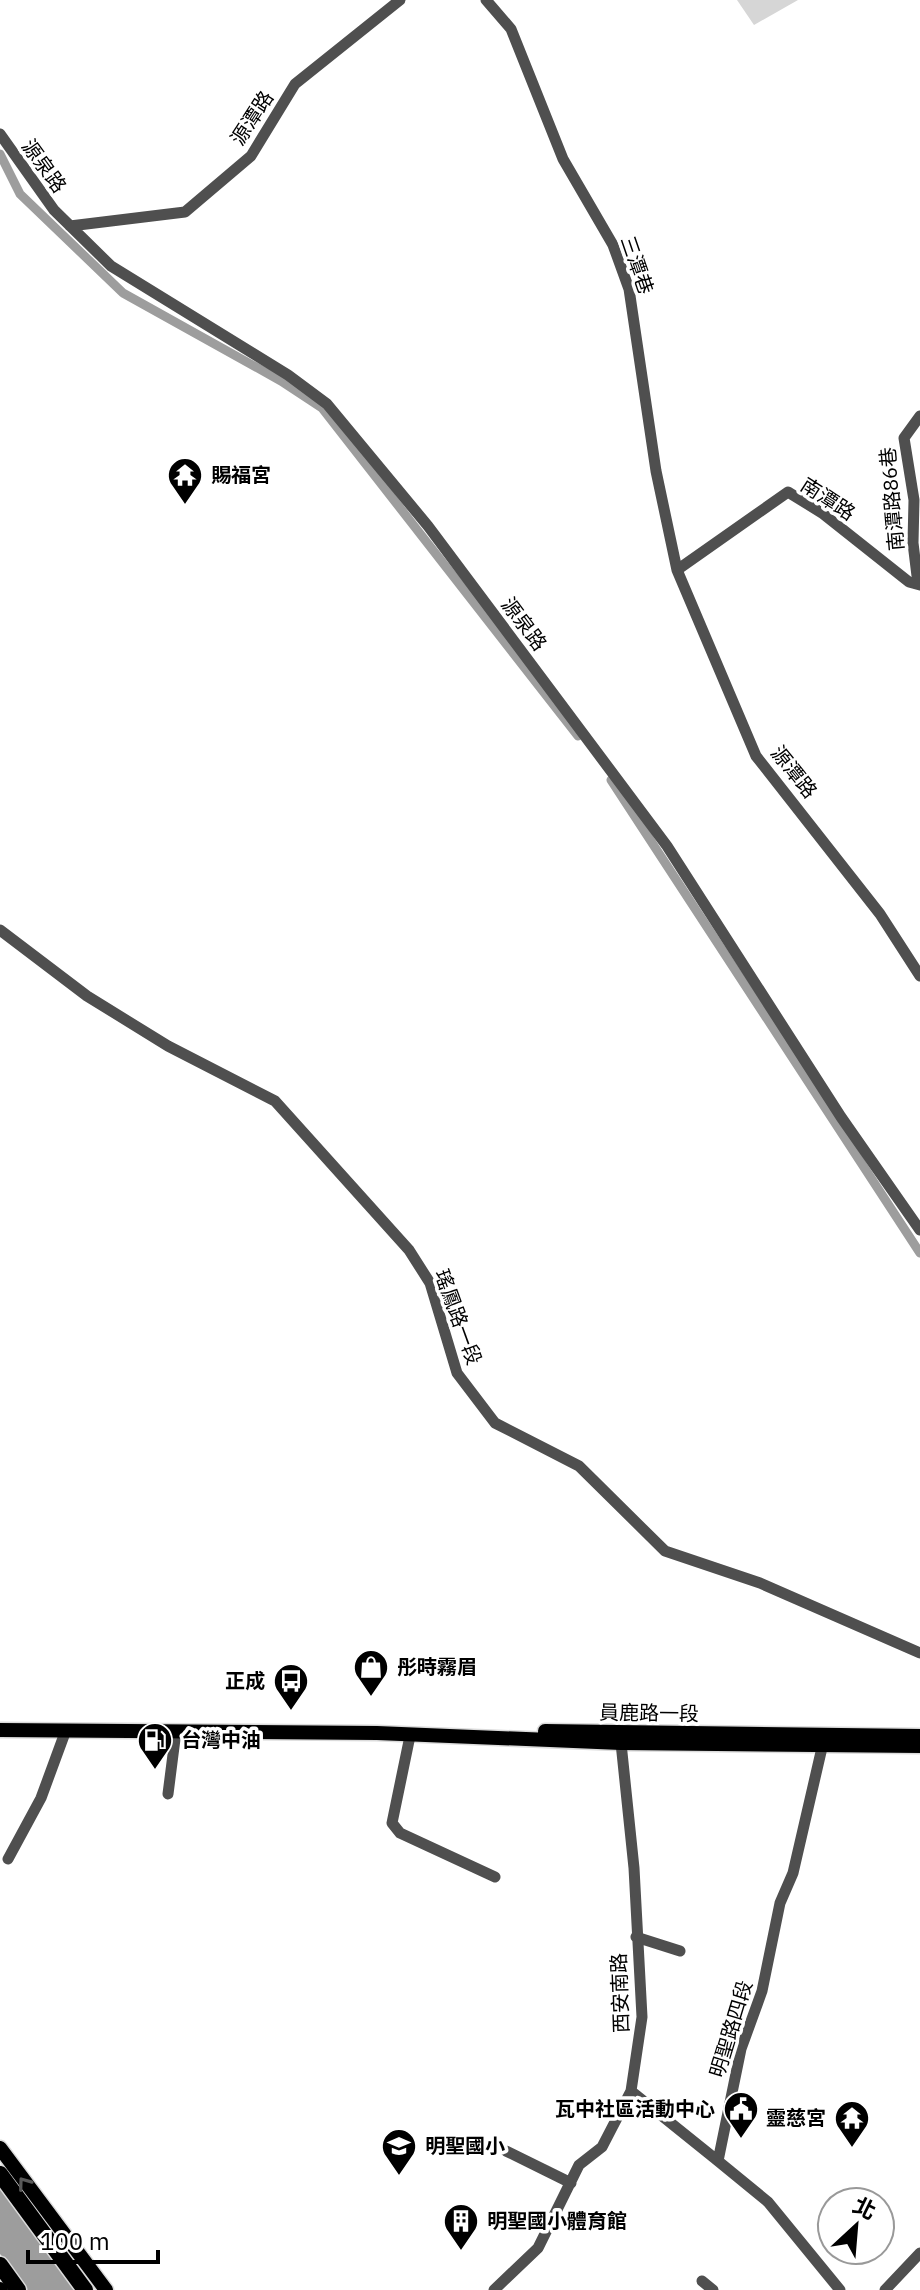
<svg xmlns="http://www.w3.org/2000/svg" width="920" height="2290" viewBox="0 0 920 2290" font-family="'IBM Plex Sans','Noto Sans TC',sans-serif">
	<rect width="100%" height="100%" fill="#fff"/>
	<path fill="#d6d6d6" d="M737 0H798L754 25Z"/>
	<path fill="#9d9d9d" d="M0 2181 80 2290H26L0 2254Z"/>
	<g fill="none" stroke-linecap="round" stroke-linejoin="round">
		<path stroke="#9d9d9d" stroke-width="9" d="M0 154 20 194 123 293 281 381 322 408 578 736
			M611 780 920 1253"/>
		<g stroke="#dbdbdb" stroke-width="17">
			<path id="major" d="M0 1730 377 1733 621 1743 920 1746
				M545 1731 920 1736
				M0 2148 106 2290
				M0 2289 1 2290"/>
		</g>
		<g stroke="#dbdbdb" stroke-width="19">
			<path id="highway" d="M0 2174 85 2290
				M0 2265 18 2290"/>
		</g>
		<path stroke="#4f4f4f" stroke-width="11" d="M486 0 511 29 563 159 613 245 629 289 656 471 677 570 756 756 880 914 920 976
			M0 134 54 210 111 266 288 375 327 404 428 526 667 846 841 1117 920 1230
			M70 226 185 212 251 156 295 84 400 0
			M677 570 788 492 822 513 909 582 920 585
			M918 584 913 543 914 500 904 438 920 416
			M0 930 87 996 168 1046 275 1101 409 1250 430 1283 457 1373 495 1423 579 1466 665 1551 760 1583 920 1653
			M410 1736 392 1823 400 1833 495 1877
			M824 1739 793 1873 780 1903 762 1991 741 2049 718 2161 768 2202 840 2290
			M168 1794 176 1731
			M8 1859 41 1798 66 1730
			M636 1937 680 1951
			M631 2091 718 2161
			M506 2151 571 2183
			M702 2281 713 2290
			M494 2290 538 2248 579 2165 602 2147 631 2091 642 2017 634 1868 621 1743
			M885 2290 920 2253"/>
		<use href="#major" stroke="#000" stroke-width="14"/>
		<use href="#highway" stroke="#000" stroke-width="16"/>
	</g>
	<defs><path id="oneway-chevron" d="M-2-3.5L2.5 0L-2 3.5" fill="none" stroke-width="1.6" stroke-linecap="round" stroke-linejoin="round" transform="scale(2)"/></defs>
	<use stroke="#595959" href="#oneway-chevron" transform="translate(24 2183) rotate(-126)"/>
	<defs>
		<g id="temple-pin" transform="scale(1.8)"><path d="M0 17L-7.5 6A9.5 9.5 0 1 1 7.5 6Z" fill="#000" stroke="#fff"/><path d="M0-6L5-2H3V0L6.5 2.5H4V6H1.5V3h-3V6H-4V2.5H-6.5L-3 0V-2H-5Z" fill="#fff"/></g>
		<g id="shop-pin" transform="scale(1.8)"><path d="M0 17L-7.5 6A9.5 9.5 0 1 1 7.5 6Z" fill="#000" stroke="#fff"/><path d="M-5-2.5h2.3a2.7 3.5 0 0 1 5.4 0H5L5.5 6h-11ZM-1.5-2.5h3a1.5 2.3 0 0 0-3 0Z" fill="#fff"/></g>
		<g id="bus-pin" transform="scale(1.8)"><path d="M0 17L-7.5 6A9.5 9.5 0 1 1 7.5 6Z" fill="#000" stroke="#fff"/><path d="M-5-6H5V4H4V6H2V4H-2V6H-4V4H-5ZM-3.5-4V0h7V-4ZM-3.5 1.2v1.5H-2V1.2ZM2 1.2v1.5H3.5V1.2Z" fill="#fff"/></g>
		<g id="fuel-pin" transform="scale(1.8)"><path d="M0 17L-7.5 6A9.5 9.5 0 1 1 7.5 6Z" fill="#000" stroke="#fff"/><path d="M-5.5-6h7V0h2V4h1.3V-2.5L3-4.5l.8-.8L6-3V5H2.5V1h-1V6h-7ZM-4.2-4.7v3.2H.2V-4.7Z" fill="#fff"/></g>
		<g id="civic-pin" transform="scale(1.8)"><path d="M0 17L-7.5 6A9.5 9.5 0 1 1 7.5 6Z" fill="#000" stroke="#fff"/><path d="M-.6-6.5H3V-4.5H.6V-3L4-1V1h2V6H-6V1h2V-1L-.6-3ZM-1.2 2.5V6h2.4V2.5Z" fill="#fff"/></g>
		<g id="school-pin" transform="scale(1.8)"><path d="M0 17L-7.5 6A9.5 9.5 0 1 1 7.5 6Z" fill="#000" stroke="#fff"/><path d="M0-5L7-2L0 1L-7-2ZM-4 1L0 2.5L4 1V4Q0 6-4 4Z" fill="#fff"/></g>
		<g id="building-pin" transform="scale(1.8)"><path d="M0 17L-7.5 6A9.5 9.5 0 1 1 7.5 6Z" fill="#000" stroke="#fff"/><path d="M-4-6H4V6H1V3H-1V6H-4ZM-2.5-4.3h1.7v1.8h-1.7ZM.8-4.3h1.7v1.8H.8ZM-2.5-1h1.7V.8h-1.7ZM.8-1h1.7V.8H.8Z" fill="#fff"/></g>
	</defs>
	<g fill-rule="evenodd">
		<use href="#temple-pin" x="185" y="475"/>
		<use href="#shop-pin" x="371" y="1667"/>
		<use href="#bus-pin" x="291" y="1681"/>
		<use href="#fuel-pin" x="155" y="1740"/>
		<use href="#civic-pin" x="741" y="2109"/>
		<use href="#temple-pin" x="852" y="2118"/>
		<use href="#school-pin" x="399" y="2146"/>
		<use href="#building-pin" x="461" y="2221"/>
	</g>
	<g text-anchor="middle" stroke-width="7" stroke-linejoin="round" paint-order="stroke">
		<g font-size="20" fill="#000" stroke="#fff">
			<text transform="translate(252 118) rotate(-57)" y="7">源潭路</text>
			<text transform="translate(44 166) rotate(54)" y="7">源泉路</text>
			<text transform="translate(637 265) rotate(71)" y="7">三潭巷</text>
			<text transform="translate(828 499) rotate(33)" y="7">南潭路</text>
			<text transform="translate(892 499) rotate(-95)" y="7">南潭路86巷</text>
			<text transform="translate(524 624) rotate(53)" y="7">源泉路</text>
			<text transform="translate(794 772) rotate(51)" y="7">源潭路</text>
			<text transform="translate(458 1317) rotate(70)" y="7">瑤鳳路一段</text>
			<text transform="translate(649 1713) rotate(1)" y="7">員鹿路一段</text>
			<text transform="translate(620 1993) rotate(-92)" y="7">西安南路</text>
			<text transform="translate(731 2029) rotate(-73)" y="7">明聖路四段</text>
		</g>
		<g font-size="20" font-weight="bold" fill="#000" stroke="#fff" text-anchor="start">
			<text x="211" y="482">賜福宮</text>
			<text x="397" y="1674">彤時霧眉</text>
			<text x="265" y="1688" text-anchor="end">正成</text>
			<text x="181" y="1747">台灣中油</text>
			<text x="715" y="2116" text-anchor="end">瓦中社區活動中心</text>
			<text x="826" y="2125" text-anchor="end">靈慈宮</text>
			<text x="425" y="2153">明聖國小</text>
			<text x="487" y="2228">明聖國小體育館</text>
		</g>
	</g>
	<g transform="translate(856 2226) rotate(26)"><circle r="38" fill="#ffffff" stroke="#999999" stroke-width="2"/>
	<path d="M0-6L14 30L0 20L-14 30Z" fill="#000000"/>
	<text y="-12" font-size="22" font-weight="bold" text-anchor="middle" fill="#000000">北</text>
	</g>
	<path d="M28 2250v12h130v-12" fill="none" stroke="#000000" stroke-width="4"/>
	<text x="40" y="2250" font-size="24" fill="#000000" stroke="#ffffff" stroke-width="6" paint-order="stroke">100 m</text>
</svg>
